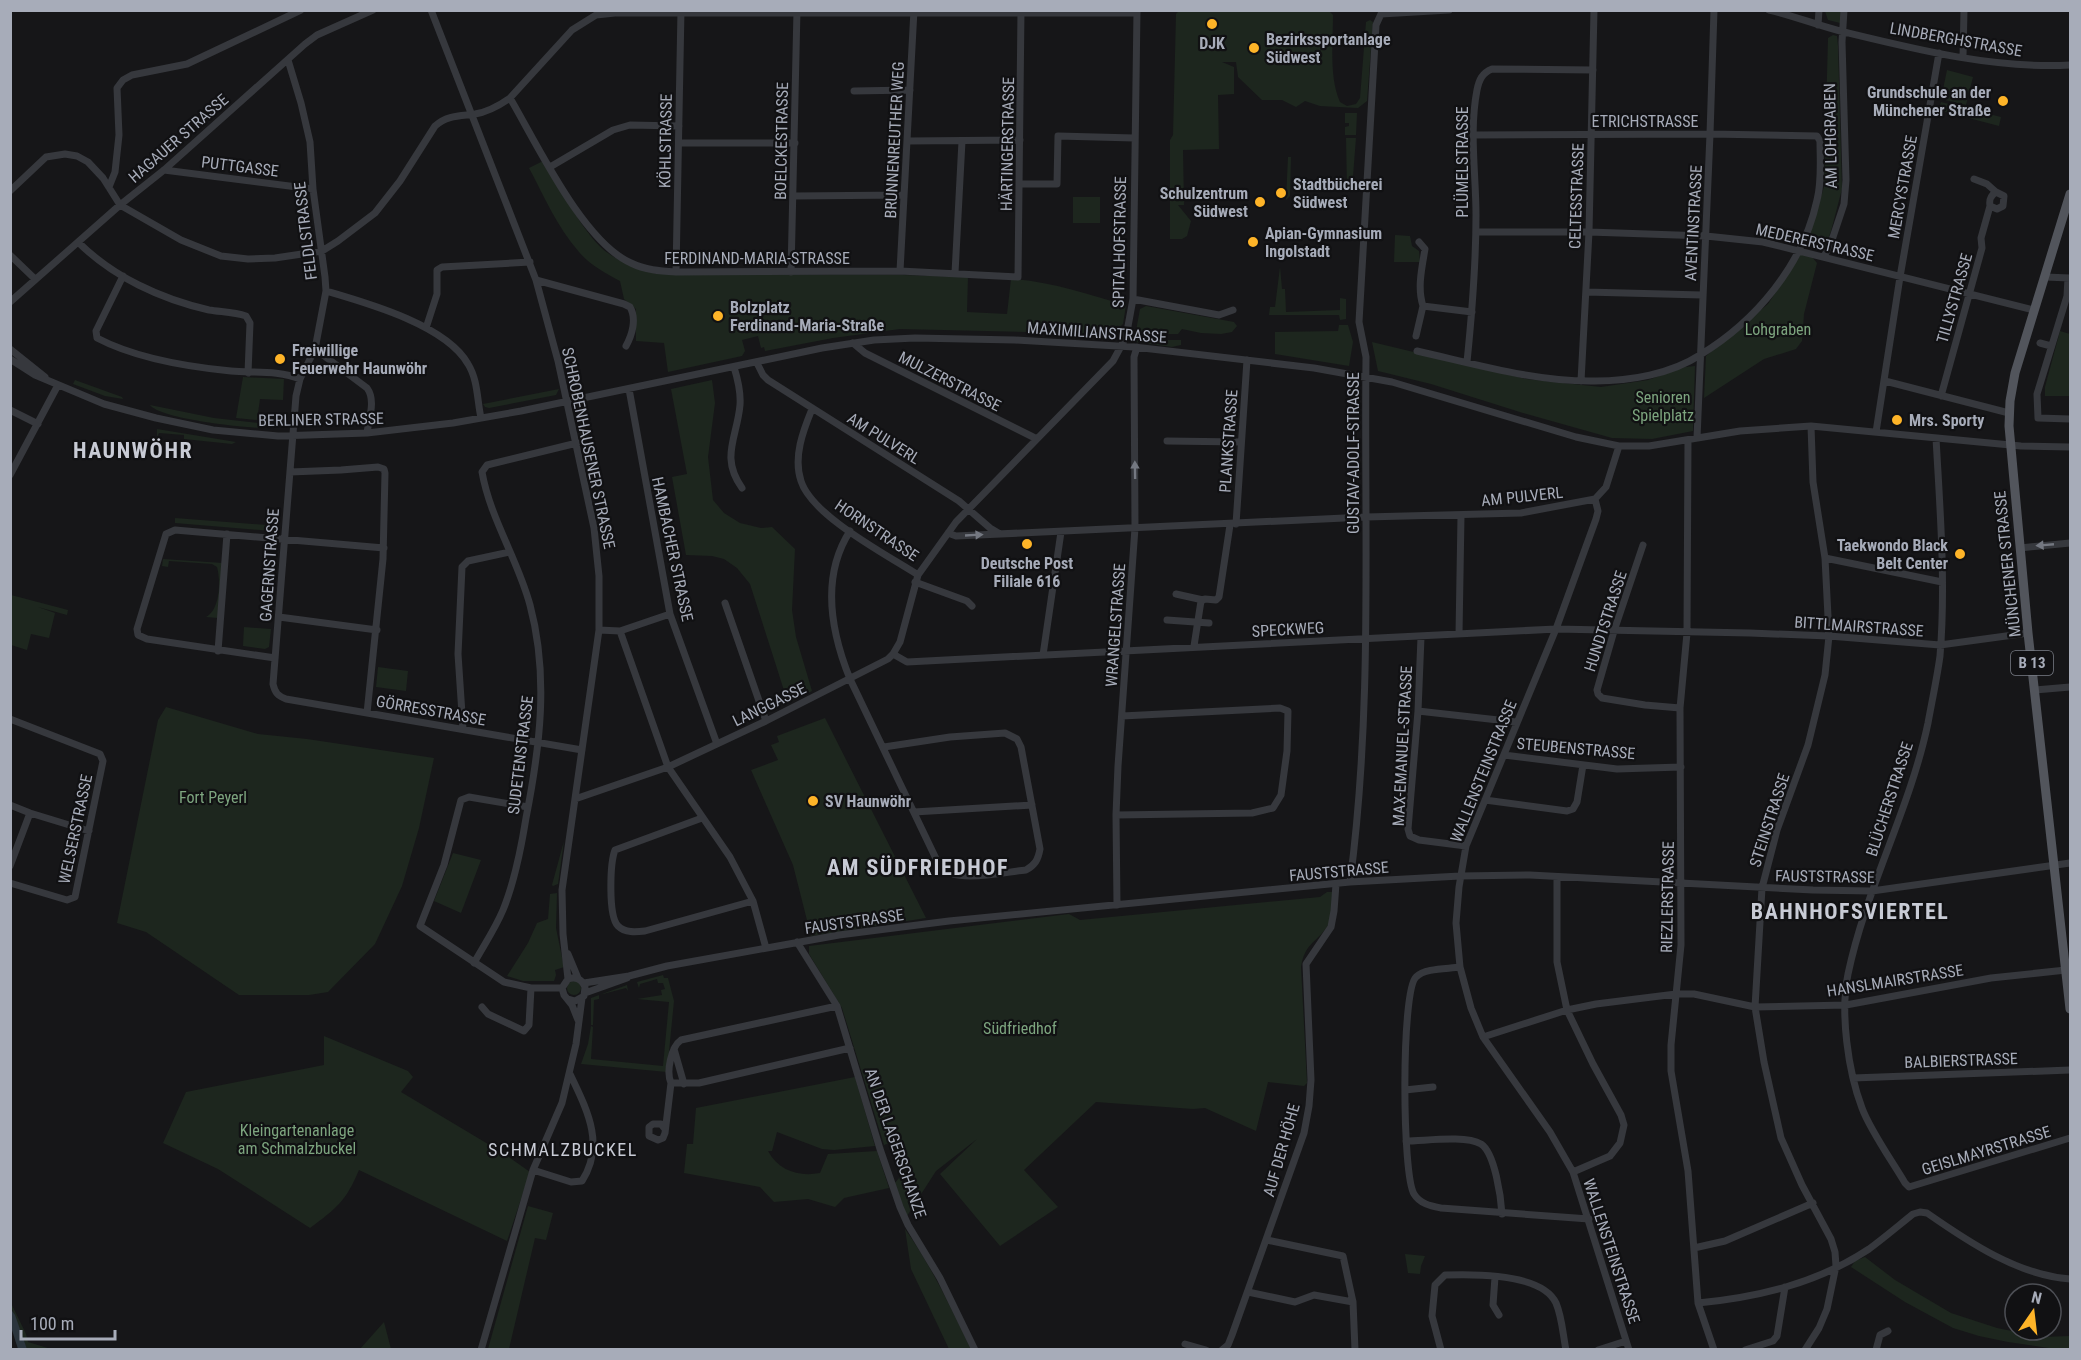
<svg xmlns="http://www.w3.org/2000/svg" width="2081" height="1360" viewBox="0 0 2081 1360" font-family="'Roboto Condensed',sans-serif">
	<rect width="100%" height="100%" fill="#161618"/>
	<path fill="#1d261e" d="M1180 10 1329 11 1333 15C1333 43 1329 77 1340 102L1347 106 1356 104 1360 98 1366 22 1370 20 1373 22 1367 101 1358 108 1320 106 1305 101 1296 107 1282 100H1262L1238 77 1236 62H1222L1234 67V94L1218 95 1219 149 1183 150 1184 205H1178L1191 221 1187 236 1182 239H1170V140L1173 135 1176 14Z
		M1825 11H1842L1840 23 1828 20Z
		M1833 35 1837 36 1838 46 1842 189 1831 231 1824 250 1811 249 1807 243 1824 187 1828 38Z
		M1947 70 1973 77 1966 105 1941 99Z
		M1941 102 2001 117 1999 126 1938 110Z
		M1345 113H1357L1356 135H1345V127L1349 126V123H1345Z
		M1346 138H1356L1352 189H1347Z
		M1288 157H1291L1290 196 1286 200Z
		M543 161C559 186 583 233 605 251 621 263 638 269 657 274L903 275 968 277 967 312 1007 314 1011 279C1050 281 1088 295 1126 305L1123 324 1112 334 900 329 833 338 765 351 764 347 761 348 758 336 742 340 745 351 742 356 668 372 664 343 636 341V309L624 299 620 281C605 273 590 265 579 252 557 227 544 196 529 168Z
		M1073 197H1100V223H1073Z
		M1395 235 1410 236 1412 246 1419 251 1420 262H1394Z
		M1801 254 1811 256 1817 263 1804 314 1802 341 1796 349 1764 359 1704 398 1706 356 1768 304Z
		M1280 267 1282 289H1285L1286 312 1340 310V298L1346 299V319L1340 320 1339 315H1269L1270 307H1275Z
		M1146 306 1234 322 1237 326 1232 332 1221 334 1201 333 1182 329 1178 334H1139L1136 331 1140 309Z
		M1339 325H1348L1353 342 1349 366 1275 354V332L1338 331Z
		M2060 331 2070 334V396H2045V387Z
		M1137 340H1181V345L1172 347 1136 342Z
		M1372 342 1526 379 1601 387 1648 380 1685 367 1695 366 1693 431 1652 439 1612 438 1523 413 1431 384 1378 371Z
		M243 377 284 379 283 400 260 399 257 420 236 418Z
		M75 380 122 397 123 399 105 396 73 384Z
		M712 380 715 403 708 457 713 500 724 513 740 523 761 528 772 527 795 549 792 610 796 637 812 691 788 703 750 584 737 568 724 559 712 556 686 555 672 477 687 474 671 389Z
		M559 389 556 395 489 408 485 407 483 404Z
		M150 405 214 418 259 423 261 428C239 427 161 419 150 405Z
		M157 429 236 442 232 444 184 439V435L159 433 157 437Z
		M175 518 279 526 275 531H272L175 523Z
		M163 559 223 563 218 618 206 617C220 610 221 581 217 567L212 564 169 561 168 567 162 566Z
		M11 595 68 610 67 615 38 607 55 613 49 638 31 634 27 650 11 645Z
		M244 627 271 629 269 647 265 649 243 646Z
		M378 667 408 671 406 691 376 687Z
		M166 707 258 734 307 739 434 758 419 828 402 886 375 944 328 992 309 995H239L146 932 117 923 158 720Z
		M825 718 926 918 811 936 793 865 751 770 778 760 771 745 779 742 777 736Z
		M564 841 558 884 553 886 552 885Z
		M453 853 481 860 461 913 434 901Z
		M1327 892H1332V894C1332 904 1332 920 1327 927 1315 944 1305 943 1301 967L1307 1083 1304 1086 1268 1082 1256 1131 1205 1108 1193 1109 1096 1102 1024 1170 1058 1207 1000 1246 940 1174 977 1139 936 1171 907 1216 894 1184 909 1166 900 1139 884 1145 842 1008 809 954V946L1069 914 1080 920 1320 897Z
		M557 893 556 928 564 967 555 970 556 975 554 981H523L507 976 528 943 537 923 548 919 550 894Z
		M663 975 664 978H668L674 1001 667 1072 581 1064 588 1044 591 1026 593 1027 591 1059 663 1066 669 1002 637 999 662 995 661 990 665 989 663 983H658L657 979 640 984 639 988 637 982Z
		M567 988a7 7 0 1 1 14 0a7 7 0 1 1-14 0Z
		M627 985 628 991 626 988 599 995V999L594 1000 593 1025H591V998Z
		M324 1036 408 1071 413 1077 401 1092 503 1153 530 1172 507 1241 359 1170C346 1201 337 1208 310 1228L218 1169 163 1143 186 1092 324 1065Z
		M855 1077 875 1146 834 1150 822 1149 777 1132 772 1151H768C779 1171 799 1177 820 1173L828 1154 877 1151 889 1188 844 1198 835 1207 808 1199 774 1202 760 1187 684 1173 687 1144H693L696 1108Z
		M528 1206 553 1213 546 1240 535 1238 509 1349H488Z
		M905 1229C932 1267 951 1308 971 1349H949L911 1269Z
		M1405 1254 1425 1256 1421 1266 1420 1274 1408 1273Z
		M1865 1257 1895 1280 1951 1313 1997 1328 2042 1337 2070 1336V1348L2055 1349 2008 1342 1979 1336 1953 1328 1905 1302 1851 1267 1855 1261Z
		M10 1301 26 1334 28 1342 51 1349H27C23 1337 11 1312 10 1301Z
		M384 1322 391 1349H360Z"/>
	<path fill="#2b353d" d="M10 1308 15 1315 27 1349H18L11 1327Z"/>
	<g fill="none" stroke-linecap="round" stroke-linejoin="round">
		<path stroke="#36383d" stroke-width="7" d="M431 10 536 280 558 361 594 528 599 576V630L562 890 563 934 568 979
			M1769 10C1795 16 1819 26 1844 32 1918 50 1994 69 2070 65
			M1818 25 1819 10
			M1963 57 1964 10
			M288 60 301 103 310 142 313 189 325 277 326 291 315 349 300 379 296 396 273 684C275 693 278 696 286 699L582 750
			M854 91 910 90
			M510 98C537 144 583 242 631 263 645 270 660 271 676 272L900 271 1018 277 1021 10
			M908 141 1020 140
			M680 143H795
			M550 167 613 130 630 125 679 126
			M164 170 313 189
			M1974 179 1987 184 1996 192
			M1020 184H1057L1058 136 1134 138
			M109 187 115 172 119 135 117 88 123 80 132 75 187 64 301 10
			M10 191 46 157 65 154 77 156 88 162 103 178 120 205 181 240 221 256 248 259 275 258 322 251 338 241 375 213 400 181 435 126C447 115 460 116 475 114 487 112 500 105 510 98L572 30 596 15 615 13H1137
			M794 196 904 195
			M1476 232H1589L1706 236 1763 242 2034 310
			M78 242C113 277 161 299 209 310 221 312 234 312 246 316L250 323 248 373
			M1419 242 1425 249C1422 267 1417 288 1423 306L1472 312
			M10 255 35 279
			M1824 257 1833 237 1844 204 1846 180 1842 42 1844 10
			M900 271 914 10
			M676 272 681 10
			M791 272 797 10
			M955 273 962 141
			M123 276 96 331 97 338C135 358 189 367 231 371 253 373 279 370 300 379
			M2045 277 2070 278
			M2068 278 2067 296 2037 394 2038 418 2070 419
			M536 280 624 304 630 307C637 319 632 335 626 346
			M326 291C367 303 446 325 468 364 478 380 477 400 481 418
			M1586 292 1702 295
			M1133 299 1219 315 1233 310
			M10 302 120 205 164 170 305 44 317 35 373 10
			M426 328 437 294V270L442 267 530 262
			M1416 336 1423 306
			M853 343 865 353 1037 439
			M2040 343 2051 346
			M10 349 45 377
			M315 349 367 388C376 400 369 418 367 433
			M1417 351C1475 364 1535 382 1595 381 1630 381 1671 374 1700 355 1756 321 1803 265 1817 200 1822 181 1820 160 1820 141L1817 136 1710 134 1474 135
			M10 359 35 375 104 404 156 418 213 430 278 436 367 433 453 423 521 411 822 348 874 340 915 338 1015 340 1134 347 1314 368 1392 382 1576 437 1619 446H1649L1740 431 1811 426 2021 446 2070 447
			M1467 362C1472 313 1476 264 1476 215 1476 174 1469 131 1477 90 1479 80 1482 73 1492 69L1593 70
			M757 363 763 375 768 380 959 501 990 528 1000 534
			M734 367C738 380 741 392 740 405 737 438 720 457 742 488
			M1581 381 1589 232 1594 10
			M1885 381 2009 413
			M629 389 670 614 717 744
			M1941 396 1982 248 1981 238 1990 206 1997 209 2003 206 2004 196 1996 192C1990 196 1989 200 1990 206
			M812 409C803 431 793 457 801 481 812 516 887 555 918 575
			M10 410 38 424
			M1876 432 1900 277 1939 53
			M1697 438 1710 134 1714 10
			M1936 438C1940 510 1946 583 1940 656 1937 678 1932 701 1928 723 1910 809 1866 888 1848 974 1840 1013 1848 1071 1862 1108 1870 1130 1892 1161 1905 1183L1909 1187 2070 1138
			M1688 440 1687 633 1680 708 1681 945 1671 1045V1071L1688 1171 1698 1303 1714 1350
			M1167 441 1241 442
			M290 472 341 470 378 467 384 469 385 473 383 559 367 713
			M10 475 58 385
			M1595 499 1598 511 1596 519 1556 629 1466 846 1459 887 1456 923 1460 967 1471 1008 1483 1037 1550 1132 1573 1172 1629 1350
			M1236 524 1247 360
			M850 531C821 576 831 632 850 679L940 867C955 884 1004 872 1026 870 1035 865 1038 860 1040 849L1021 747 1017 739 1005 733 950 737 884 747
			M948 533 956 536 1366 517 1521 513 1595 499 1606 487 1619 446
			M1643 545 1614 631 1597 690 1598 694 1602 698 1645 705 1680 708
			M2020 548 2070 543
			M1825 558 1942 582
			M915 582 967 601 972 606
			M1176 594 1203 600
			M725 603 766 721
			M279 617 377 630
			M1167 620 1209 623
			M599 630 620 631 670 614
			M620 631 668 767 730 857 753 901 766 948
			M1459 634 1461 516
			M1421 637 1418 711 1408 829 1410 836 1419 840 1466 846
			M1194 646 1201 601 1205 599 1216 600 1219 597 1230 525
			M218 651 227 534
			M893 654 907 662 1556 629 1750 633 1829 636 1940 645 2028 633
			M1043 655 1061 532
			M275 658 147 639 138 635 137 629 166 534 175 530 384 548
			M2035 690 2070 687
			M1418 711 1516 722
			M10 719 100 754 103 761 75 897 67 900 10 883
			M463 729 458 654 462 567 468 561 510 552
			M1504 755 1617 769 1681 767
			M575 799 668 767 766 721 888 659 893 654 900 642 918 575 956 522 1113 361 1126 337 1133 299 1137 10
			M1485 800 1567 811 1573 809 1577 802 1583 765
			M10 805 30 813 89 831
			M528 807 469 797 461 800 444 865 420 926 504 982 531 988H562
			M914 812 1032 805
			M1116 815 1252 813 1273 808 1281 795 1287 751 1288 711 1280 708 1122 716
			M702 818 615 850C610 863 608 916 618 926 625 933 636 932 645 931L753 901
			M10 866 30 813
			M1557 877V962L1567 1010 1593 1064 1621 1115 1624 1125 1620 1143 1610 1156 1573 1172
			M1350 882C1373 708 1364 532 1366 357L1359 322 1376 25 1381 14 1449 10
			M1117 905 1116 815 1118 766 1135 528 1134 357 1137 347
			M797 942 837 1006 880 1149 900 1207 908 1225 940 1278 975 1350
			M568 954 578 978
			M474 963C484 945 495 929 503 910 515 881 521 849 526 818 540 747 549 676 530 605 518 560 490 518 482 472L487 465 577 443
			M1460 967C1447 969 1425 968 1416 977 1401 991 1402 1175 1414 1194 1420 1204 1431 1206 1441 1208L1589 1219
			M584 983 629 976 667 966 839 935 949 921 1350 882 1460 876 1530 875 1813 890 1872 891 2070 863
			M585 993 627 978
			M568 999 575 1001 584 996 585 987C582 979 576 976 568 979L562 988 564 995 572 1005 578 1020
			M482 1007 488 1014 524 1031 529 1025 531 988
			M1483 1037 1567 1010 1596 1004 1676 994H1694L1755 1007 1846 1005 1991 978 2066 970
			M674 1049 684 1084
			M1853 1078 2070 1070
			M671 1083C666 1072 671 1047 681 1040L837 1006
			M1405 1090 1433 1087
			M665 1129 661 1124H653L649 1127V1136L658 1140 663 1138 665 1133 671 1083H699L850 1048
			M1406 1141C1425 1141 1465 1135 1481 1144 1495 1153 1501 1198 1502 1214
			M533 1170 571 1182 582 1181C606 1144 586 1108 570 1074
			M1267 1240 1343 1256 1353 1302 1355 1350
			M1694 1248 1725 1241 1813 1203
			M1495 1277 1493 1305 1499 1315
			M1248 1292 1295 1302 1314 1295 1353 1302
			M1698 1303C1759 1297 1818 1283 1869 1249 1884 1238 1898 1226 1913 1214L1920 1212 1927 1213C1970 1243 2018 1275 2070 1279
			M1185 1344 1206 1350
			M481 1350 533 1170 562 1103 576 1044 582 998
			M1222 1350 1228 1345 1232 1335 1304 1133 1309 1106 1311 1080 1306 964 1331 927 1334 911 1336 884
			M1441 1350 1432 1316 1435 1285 1445 1275C1474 1274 1542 1273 1556 1303 1562 1317 1563 1335 1566 1350
			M1598 1350 1626 1341
			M1745 1350 1773 1341 1777 1336 1785 1287
			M1805 1350 1819 1328 1827 1309 1836 1266 1835 1252 1831 1239 1802 1185 1781 1138 1764 1062 1755 1007 1762 888 1777 830 1808 745 1825 675 1829 636 1825 558 1813 482 1811 426
			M1876 1350 1880 1335 1888 1331"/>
		<path stroke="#52555c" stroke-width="9" d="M2070 194 2015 373 2010 401 2009 426 2028 633 2070 1009"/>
	</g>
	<defs><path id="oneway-solid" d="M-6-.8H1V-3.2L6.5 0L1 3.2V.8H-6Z" transform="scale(1.5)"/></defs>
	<g fill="#747881">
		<use href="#oneway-solid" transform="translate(1135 470) rotate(-91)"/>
		<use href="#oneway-solid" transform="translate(974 535) rotate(-3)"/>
		<use href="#oneway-solid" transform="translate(2045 545) rotate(175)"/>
	</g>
	<g fill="#feb428" stroke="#111113" stroke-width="2">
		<circle cx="1212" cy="24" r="6"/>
		<circle cx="1254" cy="48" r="6"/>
		<circle cx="2003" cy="101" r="6"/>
		<circle cx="1281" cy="193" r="6"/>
		<circle cx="1260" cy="202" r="6"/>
		<circle cx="1253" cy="242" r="6"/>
		<circle cx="718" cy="316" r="6"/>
		<circle cx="280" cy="359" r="6"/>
		<circle cx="1897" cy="420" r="6"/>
		<circle cx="1027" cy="544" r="6"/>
		<circle cx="1960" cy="554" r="6"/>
		<circle cx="813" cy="801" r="6"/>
	</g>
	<g text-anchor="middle" stroke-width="4.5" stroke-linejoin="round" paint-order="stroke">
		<rect fill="#111113" stroke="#7a7e87" stroke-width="1.5" x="2011" y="651" width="42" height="24" rx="4.5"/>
		<g font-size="15" font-weight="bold" fill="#a7acb9">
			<text x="2032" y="668">B 13</text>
		</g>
		<g font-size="16" font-weight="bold" fill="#a7acb9" stroke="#111113" text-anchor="start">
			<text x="1266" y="45">Bezirkssportanlage<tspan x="1266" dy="18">Südwest</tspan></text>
			<text x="1212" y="49" text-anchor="middle">DJK</text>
			<text x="1991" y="98" text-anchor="end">Grundschule an der<tspan x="1991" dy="18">Münchener Straße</tspan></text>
			<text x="1293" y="190">Stadtbücherei<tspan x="1293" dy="18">Südwest</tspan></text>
			<text x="1248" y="199" text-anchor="end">Schulzentrum<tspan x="1248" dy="18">Südwest</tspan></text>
			<text x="1265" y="239">Apian-Gymnasium<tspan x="1265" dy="18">Ingolstadt</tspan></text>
			<text x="730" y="313">Bolzplatz<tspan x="730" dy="18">Ferdinand-Maria-Straße</tspan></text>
			<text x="292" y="356">Freiwillige<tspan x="292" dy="18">Feuerwehr Haunwöhr</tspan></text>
			<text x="1909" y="426">Mrs. Sporty</text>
			<text x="1948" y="551" text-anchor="end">Taekwondo Black<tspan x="1948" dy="18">Belt Center</tspan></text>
			<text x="1027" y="569" text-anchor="middle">Deutsche Post<tspan x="1027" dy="18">Filiale 616</tspan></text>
			<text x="825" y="807">SV Haunwöhr</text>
		</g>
		<g font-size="16" fill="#a7acb9" stroke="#111113">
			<text transform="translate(1956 39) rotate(10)" y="6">LINDBERGHSTRASSE</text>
			<text x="1645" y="127">ETRICHSTRASSE</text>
			<text transform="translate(1830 136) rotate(-91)" y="6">AM LOHGRABEN</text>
			<text transform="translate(178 138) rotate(-41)" y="6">HAGAUER STRASSE</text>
			<text transform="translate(894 140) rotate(-87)" y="6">BRUNNENREUTHER WEG</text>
			<text transform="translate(665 141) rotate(-89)" y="6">KÖHLSTRASSE</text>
			<text transform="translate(781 141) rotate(-89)" y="6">BOELCKESTRASSE</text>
			<text transform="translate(1007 144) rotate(-89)" y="6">HÄRTINGERSTRASSE</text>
			<text transform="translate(1462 162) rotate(-90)" y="6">PLÜMELSTRASSE</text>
			<text transform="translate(240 166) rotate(7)" y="6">PUTTGASSE</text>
			<text transform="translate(1902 187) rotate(-80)" y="6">MERCYSTRASSE</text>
			<text transform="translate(1576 196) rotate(-88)" y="6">CELTESSTRASSE</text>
			<text transform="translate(1693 223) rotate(-87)" y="6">AVENTINSTRASSE</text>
			<text transform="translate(305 231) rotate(-97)" y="6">FELDLSTRASSE</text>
			<text transform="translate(1119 242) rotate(-89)" y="6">SPITALHOFSTRASSE</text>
			<text transform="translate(1815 242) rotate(13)" y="6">MEDERERSTRASSE</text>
			<text x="757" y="264">FERDINAND-MARIA-STRASSE</text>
			<text transform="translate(1954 298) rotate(-74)" y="6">TILLYSTRASSE</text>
			<text transform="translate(1097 332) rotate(4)" y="6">MAXIMILIANSTRASSE</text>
			<text transform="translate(950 381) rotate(27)" y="6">MULZERSTRASSE</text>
			<text transform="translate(321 419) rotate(-1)" y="6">BERLINER STRASSE</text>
			<text transform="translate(884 438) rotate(32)" y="6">AM PULVERL</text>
			<text transform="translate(1228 441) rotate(-86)" y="6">PLANKSTRASSE</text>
			<text transform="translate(589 448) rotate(78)" y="6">SCHROBENHAUSENER STRASSE</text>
			<text transform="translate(1353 453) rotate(-90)" y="6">GUSTAV-ADOLF-STRASSE</text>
			<text transform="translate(1522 496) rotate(-6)" y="6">AM PULVERL</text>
			<text transform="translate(877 530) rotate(34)" y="6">HORNSTRASSE</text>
			<text transform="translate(673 549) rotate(78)" y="6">HAMBACHER STRASSE</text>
			<text transform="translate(2007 564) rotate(-96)" y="6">MÜNCHENER STRASSE</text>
			<text transform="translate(269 565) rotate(-86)" y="6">GAGERNSTRASSE</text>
			<text transform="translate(1605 621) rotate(-72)" y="6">HUNDTSTRASSE</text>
			<text transform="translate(1115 625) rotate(-86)" y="6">WRANGELSTRASSE</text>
			<text transform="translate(1859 626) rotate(4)" y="6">BITTLMAIRSTRASSE</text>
			<text transform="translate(1288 629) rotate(-3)" y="6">SPECKWEG</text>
			<text transform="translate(769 704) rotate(-26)" y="6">LANGGASSE</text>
			<text transform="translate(431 710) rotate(10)" y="6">GÖRRESSTRASSE</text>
			<text transform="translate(1402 746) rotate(-87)" y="6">MAX-EMANUEL-STRASSE</text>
			<text transform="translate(1576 748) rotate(5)" y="6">STEUBENSTRASSE</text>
			<text transform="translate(520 755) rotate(-83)" y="6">SUDETENSTRASSE</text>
			<text transform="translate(1483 771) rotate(-68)" y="6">WALLENSTEINSTRASSE</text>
			<text transform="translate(1889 799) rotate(-72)" y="6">BLÜCHERSTRASSE</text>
			<text transform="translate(1769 820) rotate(-72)" y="6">STEINSTRASSE</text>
			<text transform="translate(75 829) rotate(-78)" y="6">WELSERSTRASSE</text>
			<text transform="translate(1339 871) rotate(-5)" y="6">FAUSTSTRASSE</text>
			<text transform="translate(1825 876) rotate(1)" y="6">FAUSTSTRASSE</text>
			<text transform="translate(1667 897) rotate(-89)" y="6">RIEZLERSTRASSE</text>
			<text transform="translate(854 921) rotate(-8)" y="6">FAUSTSTRASSE</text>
			<text transform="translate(1895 980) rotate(-9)" y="6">HANSLMAIRSTRASSE</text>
			<text transform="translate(1961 1060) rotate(-2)" y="6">BALBIERSTRASSE</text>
			<text transform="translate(896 1143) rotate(71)" y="6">AN DER LAGERSCHANZE</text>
			<text transform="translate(1281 1150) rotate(-74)" y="6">AUF DER HÖHE</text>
			<text transform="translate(1986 1150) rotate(-17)" y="6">GEISLMAYRSTRASSE</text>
			<text transform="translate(1612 1251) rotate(72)" y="6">WALLENSTEINSTRASSE</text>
		</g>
		<g font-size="16" fill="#7da57f" stroke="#111113">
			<text x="1778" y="335">Lohgraben</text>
			<text x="1663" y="403">Senioren<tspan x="1663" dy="18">Spielplatz</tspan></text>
			<text x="213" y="803">Fort Peyerl</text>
			<text x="1020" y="1034">Südfriedhof</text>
			<text x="297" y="1136">Kleingartenanlage<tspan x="297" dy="18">am Schmalzbuckel</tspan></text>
		</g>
		<g font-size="18" letter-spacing="1.5" fill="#c8cbd5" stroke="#111113">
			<text x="563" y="1156">SCHMALZBUCKEL</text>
		</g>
		<g font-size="22" font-weight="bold" letter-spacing="1.5" fill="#c8cbd5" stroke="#111113">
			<text x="133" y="458">HAUNWÖHR</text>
			<text x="918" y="875">AM SÜDFRIEDHOF</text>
			<text x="1850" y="919">BAHNHOFSVIERTEL</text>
		</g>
	</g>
	<rect width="2081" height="1360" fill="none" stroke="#a7acb9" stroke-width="24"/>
	<g transform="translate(2033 1312) rotate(14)"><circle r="28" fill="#111113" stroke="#4d4f55" stroke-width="1.5"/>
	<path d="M0-4.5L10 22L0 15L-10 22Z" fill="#feb428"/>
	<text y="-9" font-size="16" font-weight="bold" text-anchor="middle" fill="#a7acb9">N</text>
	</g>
	<path d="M21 1330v9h94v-9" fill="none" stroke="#a7acb9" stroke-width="3"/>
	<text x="30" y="1330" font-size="18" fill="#a7acb9" stroke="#111113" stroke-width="4.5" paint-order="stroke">100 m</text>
</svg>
